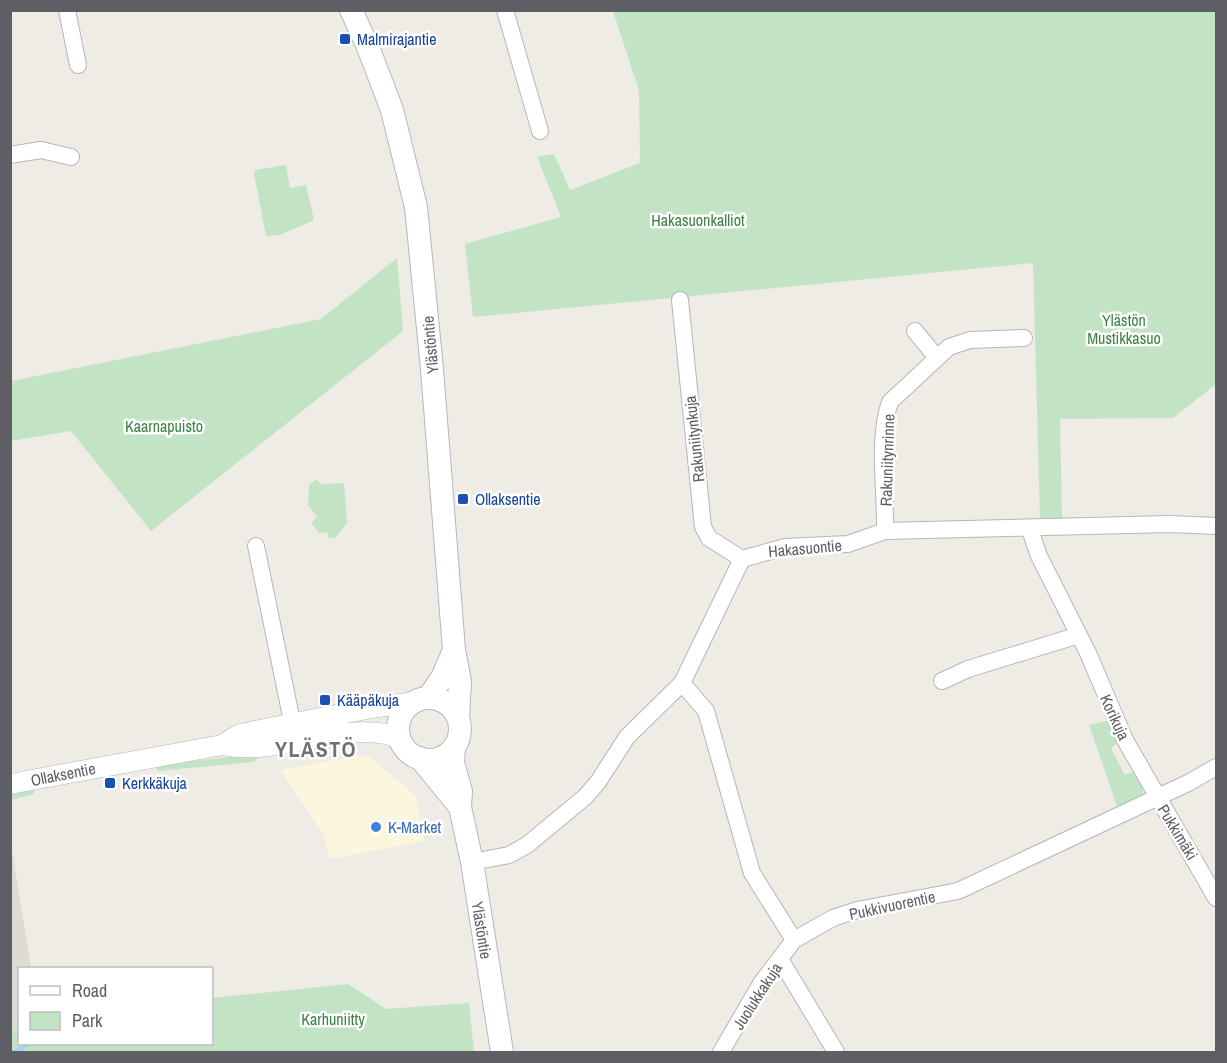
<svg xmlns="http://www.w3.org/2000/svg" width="1227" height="1063" viewBox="0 0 1227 1063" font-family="'Archivo Narrow',sans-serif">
	<rect width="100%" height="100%" fill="#eeece5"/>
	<path fill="#fbf6dd" d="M358 756 371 758 415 795 424 841 330 859 324 835 280 770Z"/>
	<path fill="#dddbd3" d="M10 838 31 968H20L19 1028 11 1033Z"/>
	<path fill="#c3e3c5" d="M613 11H1216V384L1173 418 1060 419 1062 519 1040 520 1033 263 473 317 465 244 561 217 537 157 554 154 570 190 640 163 639 91Z
		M286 165 290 188 306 185 314 220 280 235 266 236 254 174 255 170Z
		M397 258 403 331 151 531 71 431 11 441V381L321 319Z
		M316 479 321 484 344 483 347 523 335 538H329L327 532 319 533 311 523 317 517 308 505 309 485Z
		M1107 721 1119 741 1111 748 1125 775 1134 771 1143 785V794L1118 809 1089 725Z
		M366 741 293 756 291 753 293 749Z
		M258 754 257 759 253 762 158 771 155 765Z
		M34 789V794L11 800V793Z
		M348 984 386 1009 469 1003 474 1052H11V1033L19 1028 20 1044H212V998Z"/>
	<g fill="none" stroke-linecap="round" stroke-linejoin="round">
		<path stroke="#abd1f7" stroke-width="4.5" d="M14 1052 29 1044"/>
		<g stroke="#b5b6ba" stroke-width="18">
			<path id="minor" d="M67 10 78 65
				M505 10 540 131
				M10 155 41 150 71 157
				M680 300 703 527 709 538 742 559
				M915 331 937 358
				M1030 530 1039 556 1088 653 1125 740 1216 898
				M885 531C886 493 877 438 890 402L949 347 970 340 1024 338
				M256 546 295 736
				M942 681 968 669 1079 635
				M682 683 706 711 752 873 794 940 833 918 857 910 958 891 1188 783 1216 767
				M472 862 509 855 527 845 585 797 598 782 627 737 682 683 742 559 785 547 848 544 885 531 1170 524 1216 526
				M780 959 836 1052
				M721 1052 762 982 794 940"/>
		</g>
		<g stroke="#b5b6ba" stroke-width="21">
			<path id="tertiary" d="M222 745C281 757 348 718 400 738
				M10 784 222 745 240 734 371 708 415 702"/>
		</g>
		<g stroke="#b6b8bd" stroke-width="24">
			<path id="secondary" d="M351 10 368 47 392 110 416 207 432 369 454 650 460 681 458 719
				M428 698 442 678 454 650
				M398 729a31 31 0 1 1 62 0a31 31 0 1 1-62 0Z
				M454 747 453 763 461 791 460 807 472 862 502 1052
				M420 758 460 807"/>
		</g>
		<use href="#minor" stroke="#fff" stroke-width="16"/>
		<use href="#tertiary" stroke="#fff" stroke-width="20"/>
		<use href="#secondary" stroke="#fff" stroke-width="22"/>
	</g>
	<g fill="#1a4fb4" stroke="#fff" stroke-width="2">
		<rect x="339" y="33" width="12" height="12" rx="3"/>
		<rect x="457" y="493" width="12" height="12" rx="3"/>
		<rect x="319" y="694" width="12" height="12" rx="3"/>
		<rect x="104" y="777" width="12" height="12" rx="3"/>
	</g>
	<circle fill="#3f7fe0" stroke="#fff" stroke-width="2" cx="376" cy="827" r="6"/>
	<g text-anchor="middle" stroke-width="5" stroke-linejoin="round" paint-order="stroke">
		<g font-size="16" fill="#164399" stroke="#fff" text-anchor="start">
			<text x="357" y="45">Malmirajantie</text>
			<text x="475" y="505">Ollaksentie</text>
			<text x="337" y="706">Kääpäkuja</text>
			<text x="122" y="789">Kerkkäkuja</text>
		</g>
		<g font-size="16" fill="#3d8245" stroke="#fff">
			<text x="698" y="226">Hakasuonkalliot</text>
			<text x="1124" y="326">Ylästön<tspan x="1124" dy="18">Mustikkasuo</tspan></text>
			<text x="164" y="432">Kaarnapuisto</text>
			<text x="333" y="1025">Karhuniitty</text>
		</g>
		<g font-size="16" fill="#5d5f64" stroke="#fff">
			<text transform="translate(430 345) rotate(-95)" y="6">Ylästöntie</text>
			<text transform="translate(694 439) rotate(-96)" y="6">Rakuniitynkuja</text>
			<text transform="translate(887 460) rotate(-88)" y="6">Rakuniitynrinne</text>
			<text transform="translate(805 548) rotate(-5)" y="6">Hakasuontie</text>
			<text transform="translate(1115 717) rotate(65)" y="6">Korikuja</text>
			<text transform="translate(63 774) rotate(-11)" y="6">Ollaksentie</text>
			<text transform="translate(1178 832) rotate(59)" y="6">Pukkimäki</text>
			<text transform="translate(892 905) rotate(-12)" y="6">Pukkivuorentie</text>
			<text transform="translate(482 930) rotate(81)" y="6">Ylästöntie</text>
			<text transform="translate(757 996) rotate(-57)" y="6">Juolukkakuja</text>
		</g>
		<g font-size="16" fill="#366cbe" stroke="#fff" text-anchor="start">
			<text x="388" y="833">K-Market</text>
		</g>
		<g font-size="22" font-weight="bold" letter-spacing="1.5" fill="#6e7176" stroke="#fff">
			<text x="316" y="757">YLÄSTÖ</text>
		</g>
	</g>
	<rect width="1227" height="1063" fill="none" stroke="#5d5f64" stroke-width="24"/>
	<rect x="18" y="967" width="195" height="78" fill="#ffffff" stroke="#bebfc1" stroke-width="1.5"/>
	<rect x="30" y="986" width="30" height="9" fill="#ffffff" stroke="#bebfc1" stroke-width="1.5"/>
	<text x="72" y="997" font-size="18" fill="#5d5f64">Road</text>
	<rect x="30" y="1012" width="30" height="18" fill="#c3e3c5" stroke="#bebfc1" stroke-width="1.5"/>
	<text x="72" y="1027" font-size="18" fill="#5d5f64">Park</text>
</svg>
